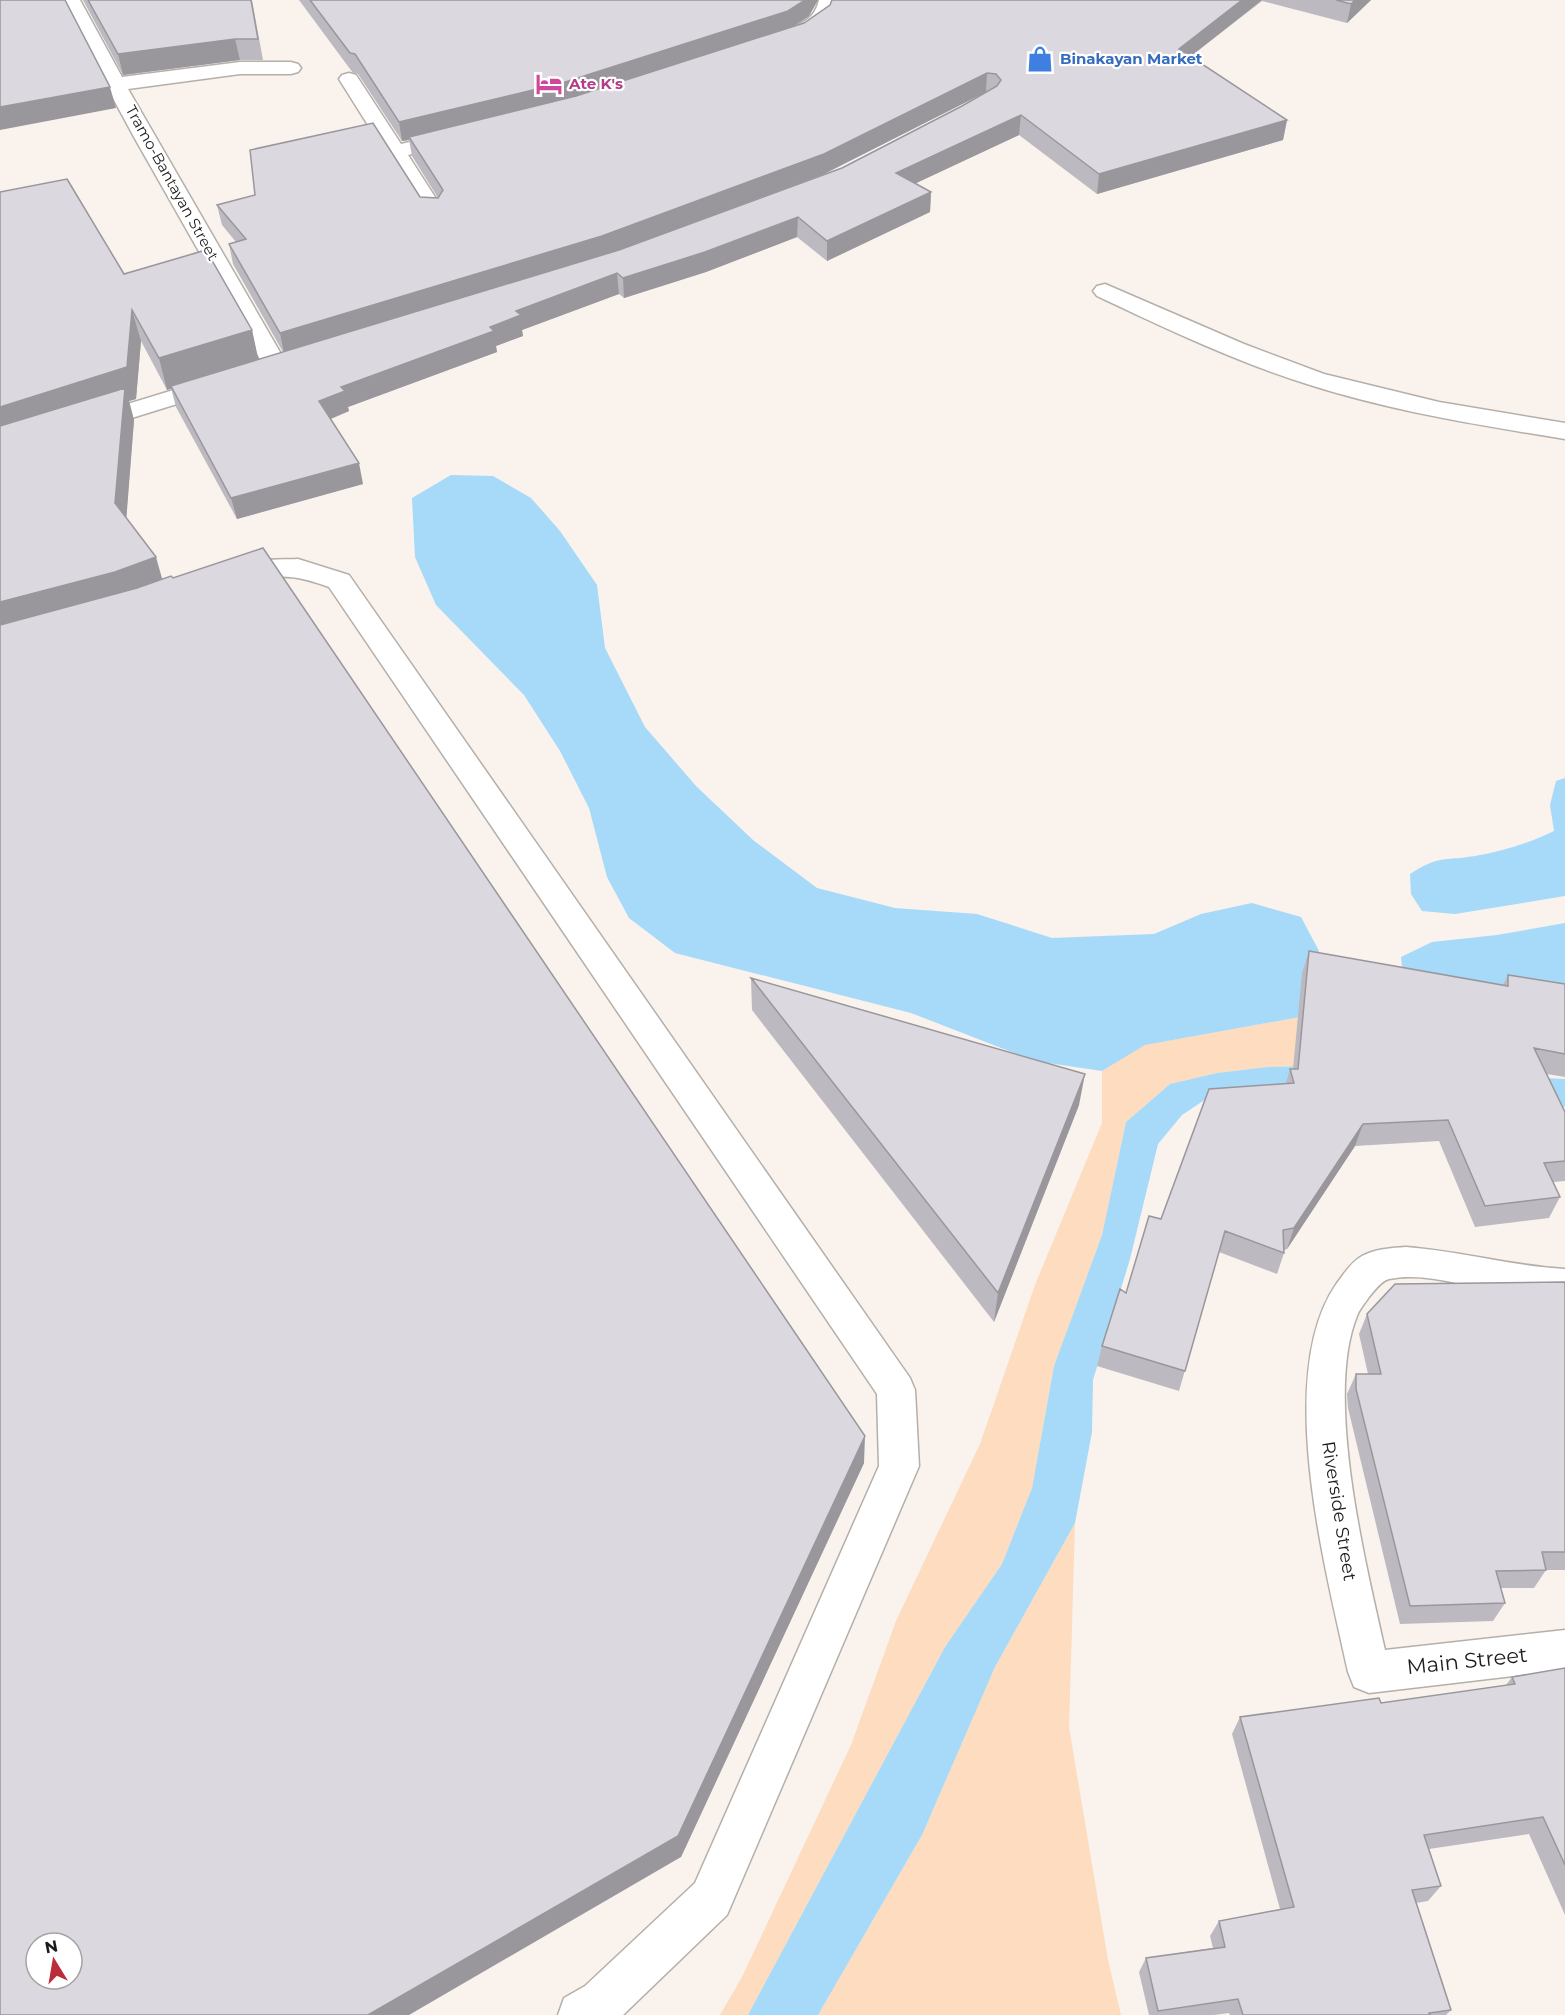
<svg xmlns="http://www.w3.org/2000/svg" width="1565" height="2015" viewBox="0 0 1565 2015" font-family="Montserrat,sans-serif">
	<rect width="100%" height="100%" fill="#f9f2ed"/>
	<path fill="#fddcbf" d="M1300 1017 1381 1064 1268 1067 1217 1073 1170 1084 1126 1122 1102 1235 1054 1366 1032 1488 1002 1564 945 1647 748 2015H720L742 1977 851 1745 896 1621 980 1444 1035 1285 1102 1123V1071L1144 1045Z
		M1075 1523 1069 1727 1108 1960 1121 2015H818L922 1835 995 1667Z"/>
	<path fill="#a6daf8" d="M451 475 493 476 531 498 560 531 597 585 605 648 645 727 696 786 753 840 817 888 895 908 977 914 1052 938 1154 934 1201 914 1252 903 1301 917 1319 951 1300 1017 1145 1045 1102 1071 1035 1061 911 1013 675 953 629 918 607 877 589 808 560 751 524 695 436 605 415 557 412 498Z
		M1565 778V896L1455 914 1422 911 1411 894 1410 874C1439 855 1444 861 1475 856 1504 851 1529 843 1554 831L1550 805 1556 781Z
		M1565 923V996L1403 977 1401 957 1432 942 1497 935Z
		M1381 1064 1480 1075 1565 1079V1107L1209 1097 1182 1115 1158 1144 1130 1259 1093 1380 1092 1432 1075 1523 995 1667 922 1835 818 2015H748L945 1647 1002 1564 1032 1488 1054 1366 1102 1235 1126 1122 1170 1084 1217 1073 1268 1067Z"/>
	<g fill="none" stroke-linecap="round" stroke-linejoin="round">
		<g stroke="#b5afaa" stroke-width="3">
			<path id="service" d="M298 559 349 575 910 1378 915 1390 919 1466 727 1915 623 2015H558L564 1998 585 1986 695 1883 879 1466 877 1394 329 587C300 577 287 574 256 579 244 581 237 586 224 583L220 577C234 557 276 560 298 559Z"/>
		</g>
		<g stroke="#b5afaa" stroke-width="3">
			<path id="minor" d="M60 0H80L122 77 240 62H291L298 64 301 68 298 72 291 74H240L128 89 288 366 285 371 276 373 267 371 264 366 134 137Z
				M819 0H839C833 21 812 46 788 40L785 36C797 20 813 25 819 0Z
				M349 73 356 75 401 144 453 132 460 134 463 138 460 142 408 155 444 211 441 216H425L422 211 339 79 342 75Z
				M1105 284 1244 344 1324 374 1439 402 1565 423V439C1478 425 1391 411 1307 384 1234 361 1165 328 1097 296L1093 291 1097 286Z
				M216 377 225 379 228 384 225 389 0 459V443Z
				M1406 1247C1460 1251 1511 1266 1565 1269V1301C1545 1299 1526 1298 1506 1294 1470 1288 1426 1271 1389 1279 1381 1281 1374 1291 1369 1297 1365 1303 1359 1310 1357 1316 1324 1397 1366 1565 1385 1650L1565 1630V1670L1369 1693 1354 1687 1348 1672C1326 1570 1273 1374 1337 1283 1344 1274 1351 1262 1362 1256 1375 1249 1391 1248 1406 1247Z"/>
		</g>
		<use href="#service" fill="#fff" fill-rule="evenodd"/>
		<use href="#minor" fill="#fff" fill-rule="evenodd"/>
	</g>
	<path fill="#bcbac0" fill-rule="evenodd" d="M83 0H252L263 60H240L123 75Z
		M299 0H818L809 16 794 26 804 23 830 5 832 0H1371L1347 23 1262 1 1191 56 1287 120 1283 140 1097 194 1019 135 916 183 931 192 930 212 827 261 797 237 706 272 624 298 619 294 522 330 523 336 496 346 497 352 348 407 349 411 331 419 363 484 237 519 176 407 171 388 167 390 141 341 136 399 129 401 134 420 126 518 162 579 864 1463 681 1857 0 2015 124 274 252 330 258 360 283 352 233 264 229 244 236 242 222 225 217 205 420 197 438 198 412 156 409 140 402 141 358 74 353 73ZM986 92H987L962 106 842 168 655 237 824 174Z
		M1309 951 1503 985 1508 975 1565 984V1077L1547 1074 1565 1112V1181L1553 1182 1560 1197 1549 1218 1475 1227 1439 1141 1355 1146 1287 1249 1284 1250V1253L1277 1274 1219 1252 1179 1391 1097 1366 1102 1346 1161 1219 1286 1083 1290 1069H1293L1302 973Z
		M751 978 1079 1105 994 1322 752 1010Z
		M1565 1282V1570H1546L1534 1588H1501L1505 1603 1493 1621 1400 1624 1348 1408 1347 1394 1356 1374H1368L1359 1334 1367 1314Z
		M1565 1668V1915L1529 1834 1429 1849 1441 1886 1428 1901 1416 1903 1451 2010 1446 2015H1230L1229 2013 1214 2015H1149L1139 1972 1146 1958 1213 1948 1210 1936 1219 1921 1280 1909 1232 1734 1240 1717 1381 1703 1506 1685 1512 1677Z"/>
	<path fill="#99979c" d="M805 0H818L809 16 788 30 563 103 409 137V140L402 141 399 122Z
		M1242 0H1262L1176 68 1179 49Z
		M1355 0H1371L1347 23 1351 4Z
		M235 39 240 60 123 75 118 54Z
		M987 73 986 92 824 174 603 256 284 353 280 333Z
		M110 87 116 108 0 130V107Z
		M1021 115 1019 135 895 193 896 173Z
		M1287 120 1283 140 1097 194 1099 174Z
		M931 192 930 212 827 261V241Z
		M798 217 797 237 706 272 624 298 623 278Z
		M617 273 619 294 522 330 523 336 496 346 497 352 348 407 349 411 323 422 319 401 341 387 490 327 516 311Z
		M132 310 141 341 136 399 129 401 134 420 125 536 0 442V407Z
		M252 330 259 362 167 390 159 358Z
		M359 463 363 484 237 519 231 498Z
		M156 557 165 589 0 638V602Z
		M1085 1074 1079 1105 994 1322 998 1293Z
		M1363 1124 1355 1146 1287 1249 1294 1228Z
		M865 1436 864 1463 681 1857 409 2015H368Z"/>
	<path fill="#dbd8df" stroke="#99979c" stroke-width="1.5" fill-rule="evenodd" d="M0 0H65L110 87 0 107Z
		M88 0H251L258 39H235L118 54Z
		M310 0H805L788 11 562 83 399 122 355 54 350 53Z
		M832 0H1242L1179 49 1287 120 1099 174 1021 115 896 173 931 192 827 241 798 217 705 252 623 278 617 273 516 311 521 315 490 327 494 331 341 387 345 391 319 401 359 463 231 498 171 386 619 250 842 168 962 106 997 86 1001 80 996 74 987 73 824 154 602 236 280 333 229 244 246 239 217 205 255 195 250 150 373 123 420 197 438 198 443 190 409 137 576 96 804 23 830 5Z
		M1336 0H1355L1351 4Z
		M67 179 124 274 206 250 252 330 159 358 132 310 127 367 0 407V192Z
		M125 388 115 503 156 557 115 572 0 602V426Z
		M263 548 865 1436 678 1836 368 2015H0V625L137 588 171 576 173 578ZM36 1943H72V1979H36Z
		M1309 951 1508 986V975L1565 984V1054L1534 1048 1565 1112V1161L1544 1163 1560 1197 1485 1206 1448 1120 1363 1124 1294 1228 1283 1230 1284 1253 1225 1231 1185 1371 1102 1346 1120 1289 1126 1293 1149 1216 1161 1219 1209 1089 1294 1083 1290 1069H1298Z
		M751 978 1085 1074 998 1293Z
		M1565 1282V1552H1542L1546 1570 1496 1571 1505 1603 1410 1606 1356 1389V1374H1381L1367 1314 1395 1284Z
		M1565 1668V1865L1543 1817 1424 1835 1441 1886 1412 1890 1451 2010 1429 2013 1430 2015H1243L1238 1999 1158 2011 1146 1958 1225 1947 1219 1921 1294 1907 1240 1717 1379 1698 1381 1703 1515 1684 1512 1677Z"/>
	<defs>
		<g id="shop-bare" transform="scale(2.07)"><path d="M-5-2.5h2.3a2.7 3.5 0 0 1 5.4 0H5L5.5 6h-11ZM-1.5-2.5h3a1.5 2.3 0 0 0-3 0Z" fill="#3f7fe0" stroke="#fff" stroke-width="2.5" paint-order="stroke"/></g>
		<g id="hotel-bare" transform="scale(2.07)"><path d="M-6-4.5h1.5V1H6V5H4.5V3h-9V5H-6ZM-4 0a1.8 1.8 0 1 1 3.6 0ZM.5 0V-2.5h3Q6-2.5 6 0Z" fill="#d1479c" stroke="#fff" stroke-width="2.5" paint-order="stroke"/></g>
	</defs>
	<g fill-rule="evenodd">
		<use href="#shop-bare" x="1040" y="59"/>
		<use href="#hotel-bare" x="549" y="84"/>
	</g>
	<g text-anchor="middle" stroke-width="4.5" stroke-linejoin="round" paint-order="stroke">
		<g font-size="15" font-weight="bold" fill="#366cbe" stroke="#fff" text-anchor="start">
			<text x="1060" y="64">Binakayan Market</text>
		</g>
		<g font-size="15" font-weight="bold" fill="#b23c85" stroke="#fff" text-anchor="start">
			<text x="569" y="89">Ate K's</text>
		</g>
		<g font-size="15" fill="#1d1b19" stroke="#fff">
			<text transform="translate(172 183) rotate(61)" y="5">Tramo-Bantayan Street</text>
		</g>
		<g font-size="18" fill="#1d1b19" stroke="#fff">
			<text transform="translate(1339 1511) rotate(81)" y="6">Riverside Street</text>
		</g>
		<g font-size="21" fill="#1d1b19" stroke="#fff">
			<text transform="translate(1467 1661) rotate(-6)" y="7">Main Street</text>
		</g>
	</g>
	<g transform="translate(54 1961) rotate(349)"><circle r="28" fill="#ffffff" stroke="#a5a4a3" stroke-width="1.5"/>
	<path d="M0-4.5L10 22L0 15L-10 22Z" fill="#bc2b3a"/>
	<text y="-9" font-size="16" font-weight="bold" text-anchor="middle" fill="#1d1b19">N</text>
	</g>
</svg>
